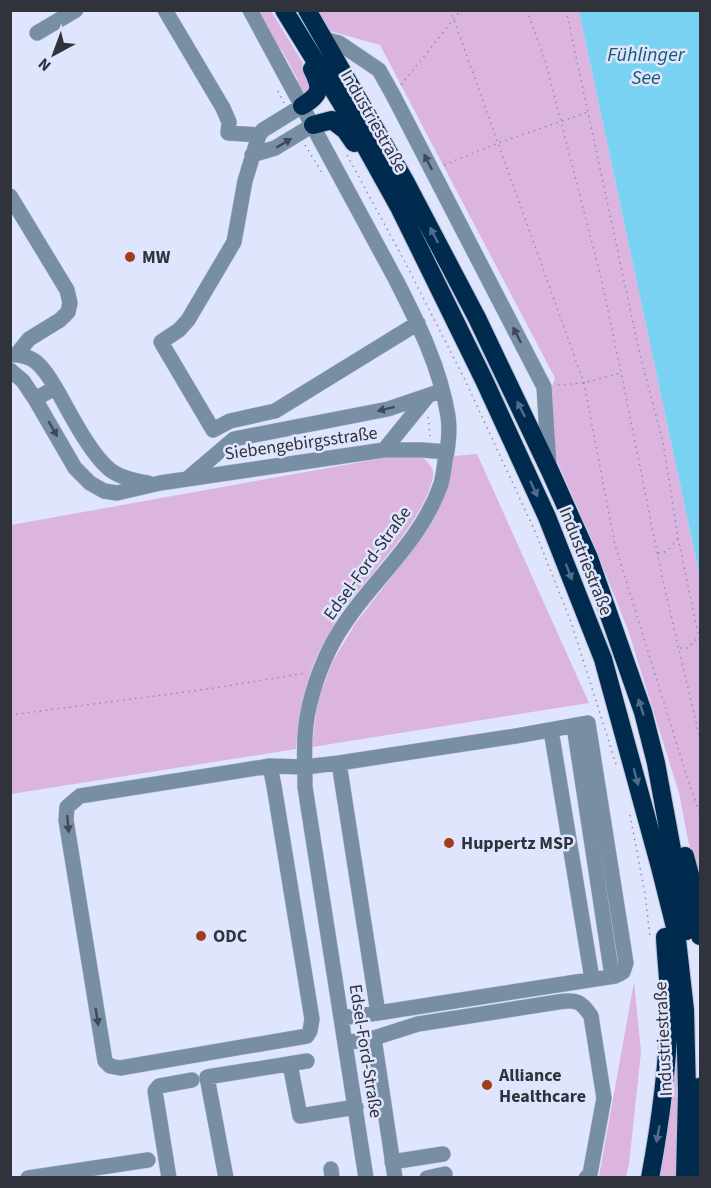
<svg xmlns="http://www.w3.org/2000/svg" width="711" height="1188" viewBox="0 0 711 1188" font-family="'Source Sans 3',sans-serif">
	<rect width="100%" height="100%" fill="#dee5fd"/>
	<path fill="#dbb4df" d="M257 11H271L312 78 314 86 305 93 300 90 296 82 298 80 281 49 279 50Z
		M318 11H579L700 578V902L679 793 628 630 595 547 554 454 550 392 555 378 380 45 330 31Z
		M419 454C424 459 431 464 433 471 434 479 430 487 428 493 408 539 370 572 342 612 335 622 329 633 323 644 305 677 299 712 296 749L11 794V525L384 458Z
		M477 454 589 703 312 747 317 705 321 692 333 661 355 624 417 544 449 479 454 456Z
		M634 982 641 1052 629 1164 626 1177H599Z
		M679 993 681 1177 655 1178Z"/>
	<path fill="#7ad2f2" d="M579 11H700V578Z"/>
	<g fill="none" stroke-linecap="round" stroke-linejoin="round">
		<g stroke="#bbc1d6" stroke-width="16">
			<path id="minor" d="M165 10 223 108 229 122 228 133 259 135
				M250 10 396 280C418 323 440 367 448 416 450 430 448 448 445 461 444 469 443 477 441 484 419 549 359 589 329 650 317 675 306 708 305 737 304 754 305 771 305 787L366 1178
				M37 33 76 10
				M324 39 339 43 379 70 393 95 544 387 549 465
				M302 106 263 130 259 135 245 181 234 242 188 320 179 330 161 342 213 430 230 421 275 411 418 323
				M252 155 275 148 313 125
				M10 196 67 290 70 303 68 312 60 320 29 339 17 354
				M10 355C19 354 30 357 36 362 46 370 52 382 58 392 71 415 90 453 109 469 120 478 135 481 148 483
				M10 370 23 381 35 399
				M55 388 35 399 75 468 90 483 104 491 117 493 160 483 384 450H422L447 452
				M384 450 427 397
				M187 479 234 439 388 409 441 391
				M574 726 612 976
				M551 730 592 979
				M339 763 516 736 588 723 626 963 623 972 615 976 378 1013
				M270 766 274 786 312 1019 310 1031 307 1036 120 1068 110 1066 105 1061 66 820 67 807 80 796 270 766 305 767 339 763 378 1013 341 1018
				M374 1038 395 1178
				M345 1043 374 1038 418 1024 558 1002C576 999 581 1001 591 1016L604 1098 590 1174 586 1178
				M290 1064 300 1116 356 1107
				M392 1162 443 1154
				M331 1169 332 1178
				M28 1178 148 1160
				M169 1178 155 1091 159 1086 192 1080
				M226 1178 207 1077 307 1061
				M427 1178 445 1174"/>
		</g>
		<g stroke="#bbc1d6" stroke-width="20">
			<path id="highway" d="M284 10 340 101 400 209 484 380 547 517 603 659 660 867 676 931 685 1010 687 1092 685 1178
				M307 10 405 181 477 318 550 471 589 558 643 712 656 763 687 931
				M302 106C321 94 322 89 312 69
				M313 125 332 120 345 130 354 143
				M685 856 692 882 700 936
				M697 1173 700 1124 699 1087
				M650 1178C661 1119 669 1062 669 1002 669 981 666 959 665 937"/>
		</g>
		<path stroke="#8d91a3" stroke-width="1.5" stroke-dasharray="1.5 4.5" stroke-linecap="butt" d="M449 10 454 20 584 383 615 545 688 780 700 814
			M527 10 546 63 601 278 621 372 662 577 700 739
			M566 10 640 355 663 442 678 538 700 643
			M401 85 461 10
			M278 91 284 103
			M305 145 324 176
			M347 155 406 264 465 380 534 529 571 622 616 764
			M444 165 498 143 588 112
			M558 385 584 383 620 373
			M428 417 430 436
			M658 553C667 554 672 546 677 539
			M680 648H687L698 638
			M10 715 208 689 306 673
			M630 815 645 894 650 937"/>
		<use href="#minor" stroke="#778ea5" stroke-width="15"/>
		<use href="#highway" stroke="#012b4e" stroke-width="18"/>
	</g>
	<defs><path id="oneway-solid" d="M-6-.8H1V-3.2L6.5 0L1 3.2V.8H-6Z" transform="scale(1.5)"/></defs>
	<g fill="#424956">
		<use href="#oneway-solid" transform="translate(284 143) rotate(-31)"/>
		<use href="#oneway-solid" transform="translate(428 162) rotate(-117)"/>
		<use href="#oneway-solid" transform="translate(517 335) rotate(-117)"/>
		<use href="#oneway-solid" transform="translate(386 409) rotate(166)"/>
		<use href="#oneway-solid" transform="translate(53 429) rotate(60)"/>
		<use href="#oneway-solid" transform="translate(68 824) rotate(85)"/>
		<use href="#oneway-solid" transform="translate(97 1017) rotate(81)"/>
	</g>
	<g fill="#4e6c8b">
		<use href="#oneway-solid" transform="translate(434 235) rotate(-117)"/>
		<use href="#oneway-solid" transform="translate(521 409) rotate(-116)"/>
		<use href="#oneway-solid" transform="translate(534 489) rotate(65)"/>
		<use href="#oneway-solid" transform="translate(569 572) rotate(69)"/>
		<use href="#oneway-solid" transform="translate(641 707) rotate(-108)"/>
		<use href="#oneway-solid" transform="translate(636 777) rotate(75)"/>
		<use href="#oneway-solid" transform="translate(658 1134) rotate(100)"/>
	</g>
	<g fill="#a33c1d" stroke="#dee5fd" stroke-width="2">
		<circle cx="130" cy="257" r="6"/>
		<circle cx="449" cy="843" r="6"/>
		<circle cx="201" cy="936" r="6"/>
		<circle cx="487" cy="1085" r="6"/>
	</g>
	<g text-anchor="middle" stroke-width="5" stroke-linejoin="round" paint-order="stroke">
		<g font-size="18" fill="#30323c" stroke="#dee5fd">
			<text transform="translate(374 121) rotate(60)" y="6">Industriestraße</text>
			<text transform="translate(301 443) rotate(-8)" y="6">Siebengebirgsstraße</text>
			<text transform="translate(586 561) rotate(68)" y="6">Industriestraße</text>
			<text transform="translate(367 563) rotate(-54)" y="6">Edsel-Ford-Straße</text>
			<text transform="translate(663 1039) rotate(-93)" y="6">Industriestraße</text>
			<text transform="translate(366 1051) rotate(81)" y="6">Edsel-Ford-Straße</text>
		</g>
		<g font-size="18" font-weight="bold" fill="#30323c" stroke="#dee5fd" text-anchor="start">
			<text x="142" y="263">MW</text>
			<text x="461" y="849">Huppertz MSP</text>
			<text x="213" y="942">ODC</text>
			<text x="499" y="1081">Alliance<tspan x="499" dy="21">Healthcare</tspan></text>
		</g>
		<g font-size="20" font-style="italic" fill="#135b71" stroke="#dee5fd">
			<text x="646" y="61">Fühlinger<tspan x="646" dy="23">See</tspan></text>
		</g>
	</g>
	<rect width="711" height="1188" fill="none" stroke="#30323c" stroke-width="24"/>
	<g transform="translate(54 54) rotate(221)" stroke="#dee5fd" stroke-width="4.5" paint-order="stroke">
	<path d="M0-4.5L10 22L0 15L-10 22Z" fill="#30323c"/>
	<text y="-9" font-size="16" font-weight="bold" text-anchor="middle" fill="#30323c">N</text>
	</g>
</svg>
